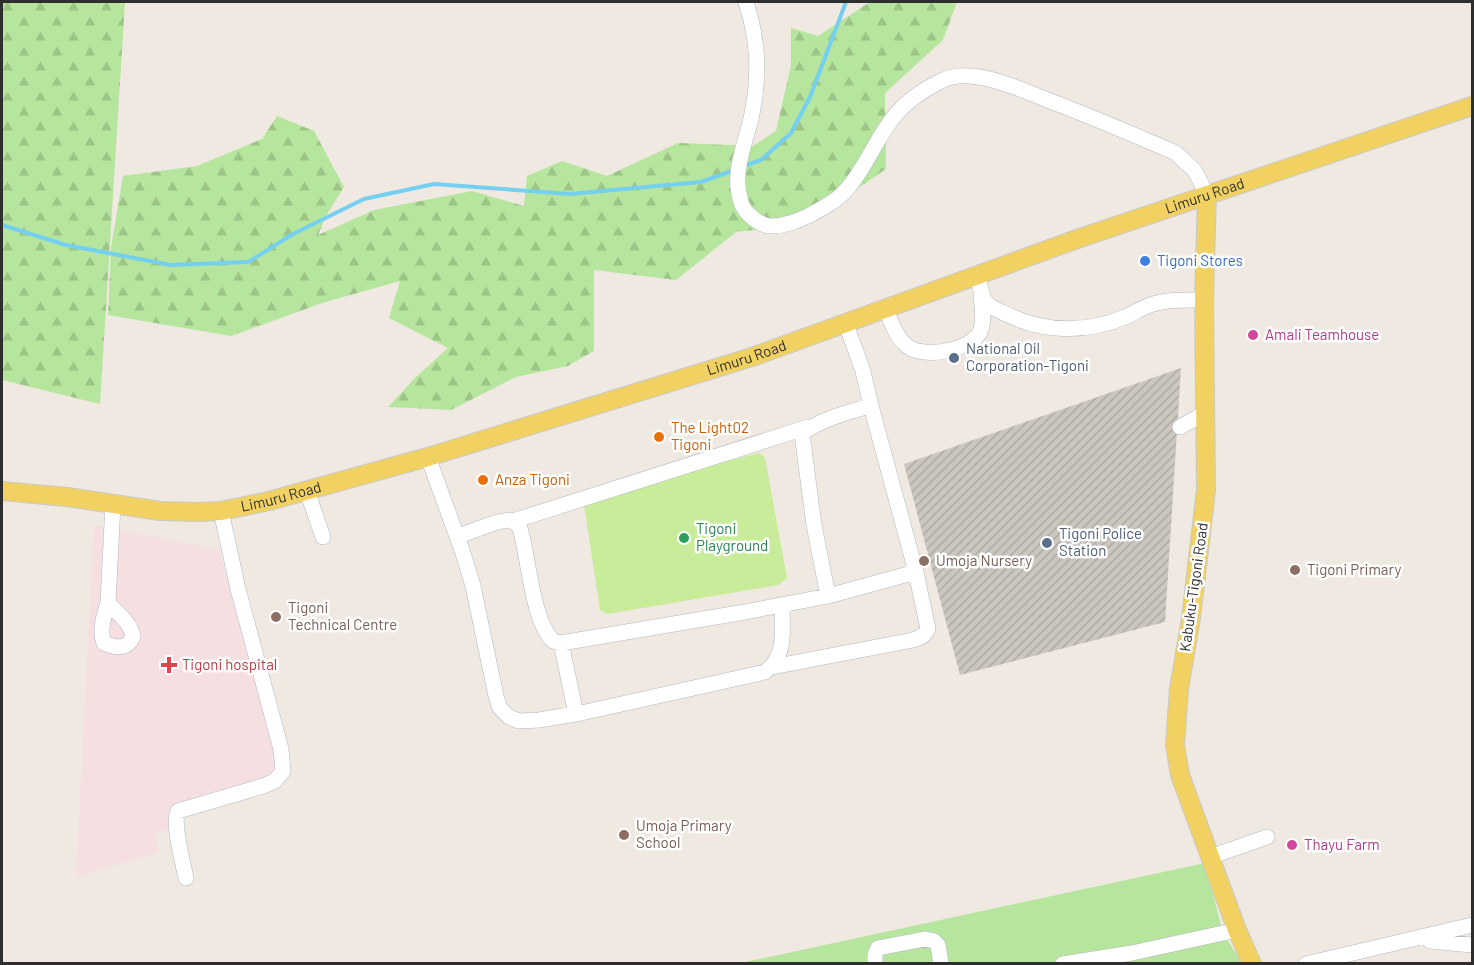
<svg xmlns="http://www.w3.org/2000/svg" width="1474" height="965" viewBox="0 0 1474 965" font-family="Barlow,sans-serif">
	<defs>
		<pattern id="forest-firs" width="22" height="20" patternUnits="userSpaceOnUse" patternTransform="scale(1.5)"><rect width="22" height="20" fill="#b6e59e"/><path d="M5 1l3.5 6h-7zM16 11l3.5 6h-7z" fill="#9dc588"/></pattern>
		<pattern id="building-hatch" width="6" height="6" patternUnits="userSpaceOnUse" patternTransform="scale(1.5)"><rect width="6" height="6" fill="#cbc7bf"/><path d="M-1 1l2-2M0 6l6-6M5 7l2-2" fill="none" stroke="#afaba4"/></pattern>
	</defs>
	<rect width="100%" height="100%" fill="#efe9e1"/>
	<path fill="#f5dfe0" d="M94 525 219 550 285 780 169 809 173 829 155 832 159 852 76 877Z"/>
	<path fill="#b6e59e" d="M1205 863 1223 933 1242 963 736 964Z"/>
	<path fill="url(#forest-firs)" d="M2 2H125L100 404 2 380Z
		M870 2H957L943 40 885 93 886 169 804 225 736 232 676 280 594 270V351L568 366 516 377 451 410 388 407 415 378 448 348 389 318 400 281 322 303 231 336 108 315 111 248 123 176 197 166 262 139 277 116 314 131 344 187 326 216 318 235 374 210 472 191 524 206 527 176 562 161 607 176 678 143 753 146 776 131 791 65V28L818 36Z"/>
	<path fill="#c9ec9a" d="M759 453 765 458 787 578 779 585 607 614 600 610 583 498Z"/>
	<g fill="none" stroke-linecap="round" stroke-linejoin="round">
		<path stroke="#75cff0" stroke-width="4" d="M744 166 761 160 791 133 810 97 846 2
			M2 225 66 245 171 265 248 262 293 234 364 199 434 184 570 194 701 182 734 170"/>
	</g>
	<path fill="url(#building-hatch)" d="M1181 368 1165 622 960 675 904 464Z"/>
	<g fill="none" stroke-linecap="round" stroke-linejoin="round">
		<g stroke="#b4b7c1" stroke-width="16">
			<path id="minor" d="M746 2C758 40 760 73 752 114 746 143 731 172 741 202 744 213 760 226 771 226 786 226 797 221 810 215 823 208 838 200 847 189 867 166 877 136 897 113 909 99 925 89 941 81 972 65 1021 90 1050 101 1093 117 1134 135 1176 153L1195 171 1207 195
				M978 277C984 308 986 305 1013 317 1048 333 1090 332 1125 317 1133 314 1141 308 1150 305 1167 299 1186 300 1204 300
				M886 309C891 322 896 337 907 346 923 359 970 351 980 332 985 321 982 307 981 295
				M1180 427 1205 413
				M428 457 463 553 473 586 496 696 500 708 509 717 519 721 539 720 581 713 765 672C787 656 782 630 782 605
				M307 491 323 537
				M513 521 808 427
				M457 537C468 533 503 517 513 521 515 522 518 526 520 528 529 559 532 620 553 641L561 643 745 612 828 596 814 525 802 434C814 422 853 410 871 406L863 371 846 324
				M828 596 916 572 871 406
				M108 603C117 613 130 622 133 636 128 650 115 648 104 643 99 630 104 616 108 603Z
				M108 603 113 504
				M561 643 576 714
				M772 667 913 640 923 636 928 629 916 572
				M1210 857 1267 837
				M186 878C183 863 172 823 178 811L263 786 275 781 283 771 281 749 238 589 221 511
				M1430 941 1472 945
				M875 964V955L878 948 925 939 934 941 938 945 941 964
				M1063 964 1132 953 1237 930
				M1306 964 1472 925"/>
		</g>
		<g stroke="#c9c9c9" stroke-width="20">
			<g id="major">
				<path d="M1207 195 1204 300 1206 490 1191 618 1179 689 1175 745 1180 775 1237 930 1252 964"/>
				<path id="s1" d="M2 491 67 497 160 511 198 512 221 511 269 501 428 457 752 357 1080 238 1472 106"/>
			</g>
		</g>
		<use href="#minor" stroke="#fff" stroke-width="15"/>
		<use href="#major" stroke="#f2d163" stroke-width="18"/>
	</g>
	<circle fill="#3f7fe0" stroke="#fff" stroke-width="2" cx="1145" cy="261" r="6"/>
	<g fill="#d1479c" stroke="#fff" stroke-width="2">
		<circle cx="1253" cy="335" r="6"/>
		<circle cx="1292" cy="845" r="6"/>
	</g>
	<g fill="#5c6f8a" stroke="#fff" stroke-width="2">
		<circle cx="954" cy="358" r="6"/>
		<circle cx="1047" cy="543" r="6"/>
	</g>
	<g fill="#e8710a" stroke="#fff" stroke-width="2">
		<circle cx="659" cy="437" r="6"/>
		<circle cx="483" cy="480" r="6"/>
	</g>
	<circle fill="#2e9e5b" stroke="#fff" stroke-width="2" cx="684" cy="538" r="6"/>
	<g fill="#8d6e63" stroke="#fff" stroke-width="2">
		<circle cx="924" cy="561" r="6"/>
		<circle cx="1295" cy="570" r="6"/>
		<circle cx="276" cy="617" r="6"/>
		<circle cx="624" cy="835" r="6"/>
	</g>
	<path fill="#e0444e" stroke="#fff" stroke-width="2" d="M166 656h6v6h6v6h-6v6h-6v-6h-6v-6h6z"/>
	<g text-anchor="middle" stroke-width="5" stroke-linejoin="round" paint-order="stroke">
		<g font-size="15" fill="#2e2e2e" stroke="#fff">
			<text dy="5" stroke="none"><textPath href="#s1" startOffset="1254">Limuru Road</textPath></text>
			<text dy="5" stroke="none"><textPath href="#s1" startOffset="768">Limuru Road</textPath></text>
			<text dy="5" stroke="none"><textPath href="#s1" startOffset="282">Limuru Road</textPath></text>
			<text transform="translate(1194 587) rotate(-82)" y="5">Kabuku-Tigoni Road</text>
		</g>
		<g font-size="15" fill="#366cbe" stroke="#fff" text-anchor="start">
			<text x="1157" y="266">Tigoni Stores</text>
		</g>
		<g font-size="15" fill="#b23c85" stroke="#fff" text-anchor="start">
			<text x="1265" y="340">Amali Teamhouse</text>
			<text x="1304" y="850">Thayu Farm</text>
		</g>
		<g font-size="15" fill="#4e5e75" stroke="#fff" text-anchor="start">
			<text x="966" y="354">National Oil<tspan x="966" dy="17">Corporation-Tigoni</tspan></text>
			<text x="1059" y="539">Tigoni Police<tspan x="1059" dy="17">Station</tspan></text>
		</g>
		<g font-size="15" fill="#c56008" stroke="#fff" text-anchor="start">
			<text x="671" y="433">The Light02<tspan x="671" dy="17">Tigoni</tspan></text>
			<text x="495" y="485">Anza Tigoni</text>
		</g>
		<g font-size="15" fill="#27864d" stroke="#fff" text-anchor="start">
			<text x="696" y="534">Tigoni<tspan x="696" dy="17">Playground</tspan></text>
		</g>
		<g font-size="15" fill="#785e54" stroke="#fff" text-anchor="start">
			<text x="936" y="566">Umoja Nursery</text>
			<text x="1307" y="575">Tigoni Primary</text>
			<text x="288" y="613">Tigoni<tspan x="288" dy="17">Technical Centre</tspan></text>
			<text x="636" y="831">Umoja Primary<tspan x="636" dy="17">School</tspan></text>
		</g>
		<g font-size="15" fill="#be3a42" stroke="#fff" text-anchor="start">
			<text x="182" y="670">Tigoni hospital</text>
		</g>
	</g>
	<rect width="1474" height="965" fill="none" stroke="#2e2e2e" stroke-width="6"/>
</svg>
